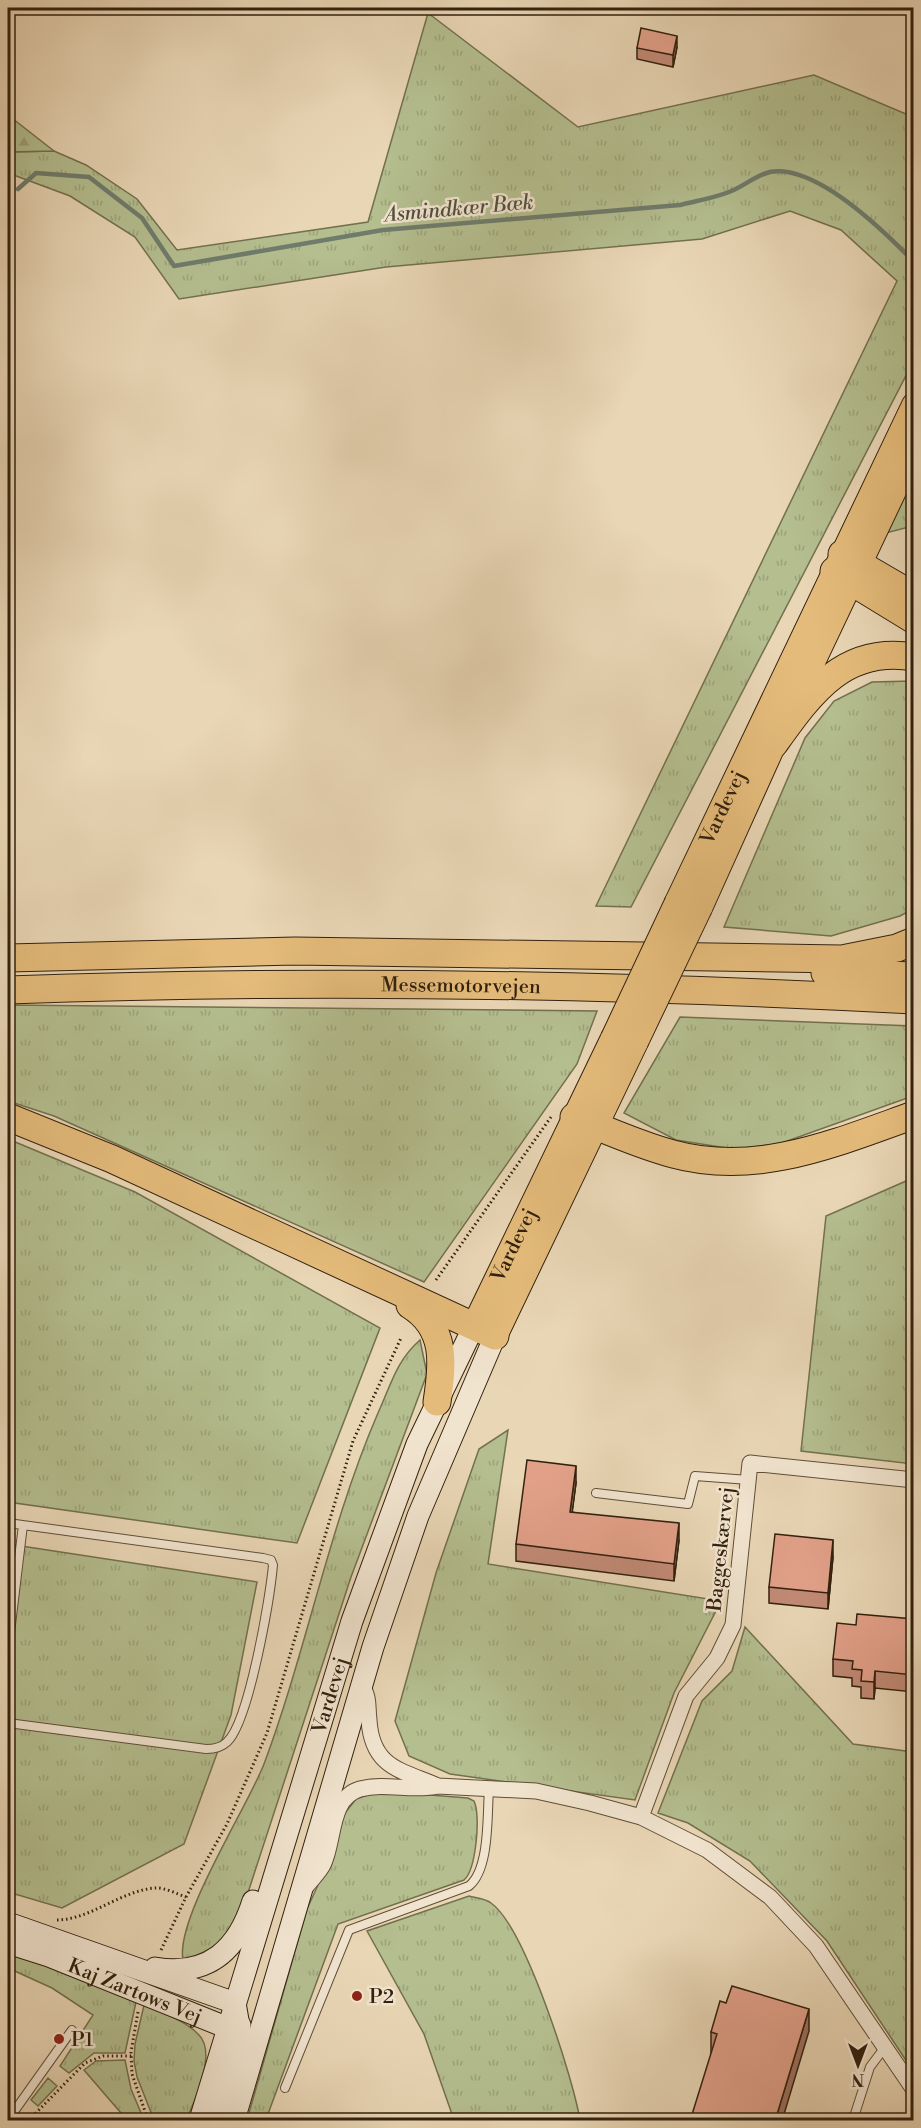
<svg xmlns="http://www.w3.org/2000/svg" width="921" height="2128" viewBox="0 0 921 2128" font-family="'Libre Bodoni',serif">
	<defs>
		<pattern id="grass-tufts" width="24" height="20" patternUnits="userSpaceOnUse" patternTransform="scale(1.5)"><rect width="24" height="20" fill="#b4be8f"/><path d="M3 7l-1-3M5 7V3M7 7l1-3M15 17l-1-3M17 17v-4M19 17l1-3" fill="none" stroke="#9ba37a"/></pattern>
		<pattern id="forest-firs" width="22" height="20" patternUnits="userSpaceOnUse" patternTransform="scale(1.5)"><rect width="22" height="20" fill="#b4be8f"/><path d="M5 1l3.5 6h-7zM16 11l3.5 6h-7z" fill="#9ba37a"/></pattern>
	</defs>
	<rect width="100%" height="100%" fill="#e9d6b5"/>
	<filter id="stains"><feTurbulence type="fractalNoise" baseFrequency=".00333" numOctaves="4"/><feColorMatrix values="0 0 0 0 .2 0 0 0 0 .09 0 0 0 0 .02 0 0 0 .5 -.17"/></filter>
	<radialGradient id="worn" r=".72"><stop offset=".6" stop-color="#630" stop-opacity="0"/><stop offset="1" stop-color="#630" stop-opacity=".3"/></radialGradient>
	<path fill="url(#grass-tufts)" stroke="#73704e" stroke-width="1.5" d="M428 13 578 127 814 75 913 117V362L631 907 596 906 897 281 841 230 790 211 702 239 386 267 179 299 135 237 70 196 8 173V152L54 151 86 165 137 199 177 250 368 222Z
		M913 474V526L886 533Z
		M913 681V909L900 916 831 936 724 927 805 738 834 701 872 682Z
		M8 1005 597 1011 577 1064 424 1282 54 1116 8 1101Z
		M680 1017 913 1026V1096L779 1144 733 1149 676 1140 624 1113Z
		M8 1139 135 1192 380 1328 297 1543 8 1502Z
		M913 1178V1464L801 1451 826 1216Z
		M420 1340 427 1374 351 1577 240 1917C223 1942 212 1951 183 1960 175 1919 247 1808 264 1764 307 1649 329 1526 378 1413 391 1385 396 1361 420 1340Z
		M508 1430 488 1564 721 1601 674 1693 635 1800 450 1774 409 1756 395 1721 436 1573 479 1449Z
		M8 1544 257 1582 231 1715 184 1844 62 1908 8 1892Z
		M745 1627 853 1744 913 1752V2071L827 1941 750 1861 688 1823 658 1813 702 1701 732 1671Z
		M379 1791 468 1798 474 1801C481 1815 476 1870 464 1880L338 1924 268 2114 270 2120H247L307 1909 323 1874 341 1818 356 1799Z
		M469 1896C476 1898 486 1899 491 1903 525 1927 573 2078 580 2120H454L424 2034 367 1931Z
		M8 1953 57 1969 136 2002 125 2053H94L69 2073 60 2066 93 2015 52 1988 8 1968Z
		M144 2005C162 2013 185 2020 199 2035 217 2053 195 2101 186 2120H154L137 2077 134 2061 135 2044Z
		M125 2060 131 2089 144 2120H127L84 2070 96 2061Z
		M48 2078 57 2086 38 2106 31 2100Z"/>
	<path fill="url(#forest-firs)" stroke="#73704e" stroke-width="1.5" d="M8 115 54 151 8 152Z"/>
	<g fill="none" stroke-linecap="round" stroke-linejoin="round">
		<path stroke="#6f7c6c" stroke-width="4.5" d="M18 189 36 173 89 177 142 218 174 266 383 230 680 205C696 201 714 198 729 192 743 187 756 175 770 172 816 164 884 231 914 262"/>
		<g stroke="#604e38" stroke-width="10">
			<path id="lane" d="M596 1493 688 1504 695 1476 749 1480
				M8 1523 263 1558 271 1560 273 1565C270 1598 249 1722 227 1742 221 1748 214 1749 206 1749L8 1723
				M8 1649 23 1525
				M285 2088 349 1930 469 1886C490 1869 487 1815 489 1789
				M8 2120 72 2030
				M853 2120 870 2067 885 2047"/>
		</g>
		<g stroke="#604e38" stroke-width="17">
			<path id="street" d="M362 1684C370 1702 367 1702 369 1720 372 1768 401 1770 438 1786
				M641 1817 686 1696 717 1658 733 1625 750 1463 914 1480
				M306 1887C311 1880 319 1873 323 1865 335 1842 329 1798 360 1789 386 1782 412 1792 438 1786L536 1791 590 1803 641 1817 707 1850 770 1897 816 1946 914 2090"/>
		</g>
		<g stroke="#32210e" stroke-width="23">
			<g id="secondary">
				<path d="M8 1923 235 2003 241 2037 218 2120"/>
				<path id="s1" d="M8 1943 49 1956 228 2028 240 2025"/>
				<path d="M155 1968C209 1977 238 1949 253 1901"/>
				<path id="s2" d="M200 2120 352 1621 417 1444 474 1326"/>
				<path d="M234 2120 373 1647 418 1516 495 1336"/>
			</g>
		</g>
		<g stroke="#32210e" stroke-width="26">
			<g id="primary">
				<path id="s3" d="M677 902 914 405"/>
				<path d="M700 908 774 744 914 449"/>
				<path id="s4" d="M474 1326 613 1038"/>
				<path d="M495 1336 636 1042"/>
			</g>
		</g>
		<g stroke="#32210e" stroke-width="29">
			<g id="highway">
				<path d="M842 554 914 596"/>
				<path d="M834 571 914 620"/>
				<path d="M774 744C810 694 843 645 914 657"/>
				<path d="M8 958 295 951 842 959 897 948 914 941"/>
				<path d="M825 973 914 976"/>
				<path id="s5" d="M8 990C310 979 612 984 914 1000"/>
				<path d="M8 1117 112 1159 495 1336"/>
				<path d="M574 1117C606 1130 639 1145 673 1154 757 1177 835 1143 914 1115"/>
				<path d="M410 1305C447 1328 443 1364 437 1402"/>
			</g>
		</g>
		<path stroke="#32210e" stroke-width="3" stroke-dasharray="1.5 3" stroke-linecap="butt" d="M910 387 914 380
			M436 1280 551 1117
			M57 1920C92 1919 120 1891 155 1888 164 1887 177 1894 186 1897
			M161 1950 186 1897 227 1824 267 1733 353 1441 401 1338
			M138 2012 131 2052 132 2074 148 2120
			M29 2120 85 2063 103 2056H132"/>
		<use href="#lane" stroke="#f1e4cf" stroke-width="8"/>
		<use href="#street" stroke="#f1e4cf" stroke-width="15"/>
		<use href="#secondary" stroke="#f1e4cf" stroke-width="21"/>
		<use href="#primary" stroke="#e4bb7a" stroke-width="24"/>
		<use href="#highway" stroke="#e4bb7a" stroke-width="27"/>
		<g stroke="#32210e" stroke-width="26" stroke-linecap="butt">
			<path id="primary-bridge" d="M613 1038 677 902
				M636 1042 700 908"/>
		</g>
		<use href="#primary-bridge" stroke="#e4bb7a" stroke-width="24"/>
	</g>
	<path fill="#c28a76" stroke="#32210e" stroke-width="1.5" d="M677 47 673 67 637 59V48Z
		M576 1483 572 1512 679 1540 674 1581 516 1561V1544Z
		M833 1557 828 1609 769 1603V1587Z
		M914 1619V1692L875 1688 874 1699 861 1698V1687L852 1686V1678L833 1676V1659Z
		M809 2031 711 2053V2032Z"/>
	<path fill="#9e7060" stroke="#32210e" stroke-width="1.5" d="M677 36V47L673 67V55Z
		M576 1466V1483L570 1529V1512Z
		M679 1523V1540L674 1581V1564Z
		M833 1540V1557L828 1609V1593Z
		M875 1671V1688L874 1699V1682Z
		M809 2009V2031L782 2121H775Z"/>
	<path fill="#e2a089" stroke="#32210e" stroke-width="1.5" d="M641 28 677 36 673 55 637 48Z
		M527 1460 576 1466 570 1512 679 1523 674 1564 516 1544Z
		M775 1534 833 1540 828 1593 769 1587Z
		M857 1614 914 1619V1675L875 1671 874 1682 861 1681 862 1670 852 1669 853 1661 833 1659 837 1623 856 1625Z
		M732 1986 809 2009 775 2121H690L717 2034 711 2032 720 2001 726 2003Z"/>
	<g fill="#8f2418" stroke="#f1e4cf" stroke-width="2">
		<circle cx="357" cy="1996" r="6"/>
		<circle cx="59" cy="2039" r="6"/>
	</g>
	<g text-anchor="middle" stroke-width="5" stroke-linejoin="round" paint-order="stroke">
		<g font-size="20" fill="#32210e" stroke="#f1e4cf">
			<text dy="7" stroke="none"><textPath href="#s3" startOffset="105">Vardevej</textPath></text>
			<text dy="7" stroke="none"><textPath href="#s5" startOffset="453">Messemotorvejen</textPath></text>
			<text dy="7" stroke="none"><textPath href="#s4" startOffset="90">Vardevej</textPath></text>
			<text transform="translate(720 1549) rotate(-84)" y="7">Baggeskærvej</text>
			<text dy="7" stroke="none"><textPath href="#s2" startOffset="444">Vardevej</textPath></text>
			<text dy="7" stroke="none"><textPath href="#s1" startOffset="136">Kaj Zartows Vej</textPath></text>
		</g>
		<g font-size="20" fill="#32210e" stroke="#f1e4cf" text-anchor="start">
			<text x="369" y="2003">P2</text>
			<text x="71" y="2046">P1</text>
		</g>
		<g font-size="21" font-style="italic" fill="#504f3d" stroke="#f1e4cf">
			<text transform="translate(459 208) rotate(-5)" y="7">Asmindkær Bæk</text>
		</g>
	</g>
	<rect width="921" height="2128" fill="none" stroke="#e9d6b5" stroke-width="30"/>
	<rect x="9" y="9" width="903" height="2110" fill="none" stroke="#32210e" stroke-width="3"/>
	<rect x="15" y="15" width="891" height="2098" fill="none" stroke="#32210e" stroke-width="1.5"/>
	<g transform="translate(858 2065) rotate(180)" stroke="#f1e4cf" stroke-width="4.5" paint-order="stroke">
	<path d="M0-4.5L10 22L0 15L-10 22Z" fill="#32210e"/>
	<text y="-9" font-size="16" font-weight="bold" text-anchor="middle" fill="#32210e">N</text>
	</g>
	<rect width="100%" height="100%" filter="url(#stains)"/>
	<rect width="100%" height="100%" fill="url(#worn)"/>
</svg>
